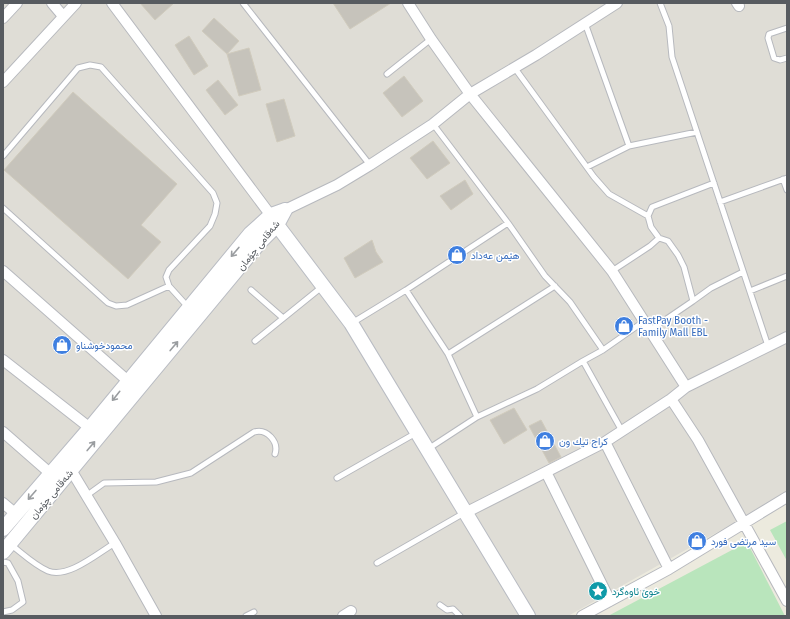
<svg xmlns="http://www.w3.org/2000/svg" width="790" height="619" viewBox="0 0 790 619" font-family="'Fira Sans',Vazirmatn,sans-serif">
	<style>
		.industrial { fill: #dfddd6 }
		.green { fill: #b9e5bc }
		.building { fill: #c6c3bb; stroke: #d0cbbd }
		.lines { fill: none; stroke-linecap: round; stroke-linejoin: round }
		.lane-casing { stroke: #b7b9be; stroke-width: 7 }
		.street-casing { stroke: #b7b9be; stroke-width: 12 }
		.secondary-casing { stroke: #b9bcc3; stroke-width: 16 }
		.lane { stroke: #fff; stroke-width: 5 }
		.street { stroke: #fff; stroke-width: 10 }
		.secondary { stroke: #fff; stroke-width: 14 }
		.oneway { stroke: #9a9da0 }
		.labels { text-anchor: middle; stroke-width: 3; stroke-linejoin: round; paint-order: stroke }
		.street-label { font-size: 10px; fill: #575b60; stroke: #fff }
		.shop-label { font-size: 10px; fill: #366cbe; stroke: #fff; text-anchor: start }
		.culture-label { font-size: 10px; fill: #0d838f; stroke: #fff; text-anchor: start }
	</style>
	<rect width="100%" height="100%" fill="#eceade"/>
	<path class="industrial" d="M 3,3 L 787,3 L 787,493 L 568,616 L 3,616 Z"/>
	<path class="green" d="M 787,521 L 787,561 L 770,530 Z
		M 747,542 L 785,616 L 608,616 Z"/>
	<path class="building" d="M 140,3 L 174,3 L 155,20 Z
		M 333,3 L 391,3 L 350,29 Z
		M 214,18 L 239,41 L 227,54 L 202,31 Z
		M 189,36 L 208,66 L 194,75 L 175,45 Z
		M 249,48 L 261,90 L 239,96 L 227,54 Z
		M 404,76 L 423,101 L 402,117 L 383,93 Z
		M 218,80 L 238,105 L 225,115 L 206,90 Z
		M 73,92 L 177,184 L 141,225 L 161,242 L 128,279 L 4,170 Z
		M 284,99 L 295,136 L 277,142 L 266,104 Z
		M 433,141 L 450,163 L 427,179 L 410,158 Z
		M 465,180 L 473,194 L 451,210 L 440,196 Z
		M 372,240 L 376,252 L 383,262 L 355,278 L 344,258 Z
		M 514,408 L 527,430 L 504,444 L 490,420 Z
		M 541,420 L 561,457 L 549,463 L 529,426 Z"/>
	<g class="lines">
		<g class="lane-casing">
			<path id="lane" d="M 243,3 L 370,165
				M 660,3 L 669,26 L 672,57 L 768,346
				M 585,23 L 629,146
				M 787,28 L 769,34 L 768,38 L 774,58 L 780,60 L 787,58
				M 514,67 L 594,177 L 609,194 L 648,216
				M 387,74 L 431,39
				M 433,124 L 508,223 L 545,276 L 570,302 L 603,350
				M 3,156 L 78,68 L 90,65 L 101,67 L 213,193 L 217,203 L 215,214 L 210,226 L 169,270 L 166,277 L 169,286 L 188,307
				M 587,167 L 629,146 L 697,132
				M 783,179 L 787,190
				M 714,183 L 652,207 L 648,216 L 651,227 L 659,238 L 668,241 L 678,255 L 684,267 L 693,301 L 711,288 L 743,272
				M 720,202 L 787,178
				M 3,208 L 108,303 L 116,306 L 127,305 L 169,286
				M 612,271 L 650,246 L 659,238
				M 251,290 L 283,318
				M 406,290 L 448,354 L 477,417
				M 750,291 L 787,276
				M 352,323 L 406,290 L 508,223
				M 649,331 L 693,301
				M 255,341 L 323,286
				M 448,354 L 555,286
				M 622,431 L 583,361 L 603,350 L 643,322
				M 428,449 L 477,417 L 537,389 L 583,361
				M 337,478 L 416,433
				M 86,496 L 104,483 L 156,482 L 191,473 L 254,432 C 267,428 279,442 275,454
				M 10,544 C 22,553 34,565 48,571 C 68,579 98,553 115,543
				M 3,562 L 8,563 L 18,581 L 23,602 L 12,610 L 3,612
				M 377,563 L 464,513
				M 440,605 L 447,610 L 453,609 L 460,616
				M 246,616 L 254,612"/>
		</g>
		<g class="street-casing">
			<path id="street" d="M 52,3 L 63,16
				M 112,3 L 275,221
				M 408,3 L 431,39 L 470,94 L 612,271 L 686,387
				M 737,3 L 739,6
				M 3,18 L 17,3
				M 3,82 L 76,3
				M 285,210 L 337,185 L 370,165 L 433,124 L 470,94 L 536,55 L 617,3
				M 3,271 L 128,381
				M 3,360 L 90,428
				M 671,399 L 698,440 L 787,601
				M 3,432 L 51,474
				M 605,442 L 669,569
				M 71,470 L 115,543 L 156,616
				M 546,472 L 610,601
				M 3,503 L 16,514
				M 465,513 L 605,442 L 671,399 L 686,387 L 787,337
				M 343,616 L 351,611
				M 582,616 L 669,569 L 787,497"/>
		</g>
		<g class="secondary-casing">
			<path id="secondary" d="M 277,225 L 351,323 L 528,616
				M 3,529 L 90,428 L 250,234 L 271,215 L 285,210
				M 3,552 L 260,242 L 277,225 L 285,210"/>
		</g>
		<use href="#lane" class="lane"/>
		<use href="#street" class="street"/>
		<use href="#secondary" class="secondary"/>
	</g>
	<defs><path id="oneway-shaft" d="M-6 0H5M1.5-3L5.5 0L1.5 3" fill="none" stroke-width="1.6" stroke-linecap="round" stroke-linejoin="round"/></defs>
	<g class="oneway">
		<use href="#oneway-shaft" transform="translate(235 252) rotate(130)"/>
		<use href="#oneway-shaft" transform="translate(174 346) rotate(-50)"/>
		<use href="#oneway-shaft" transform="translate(116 396) rotate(129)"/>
		<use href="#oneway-shaft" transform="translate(91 446) rotate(-50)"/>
		<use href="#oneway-shaft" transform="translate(32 495) rotate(131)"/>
	</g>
	<defs>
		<g id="shop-disc" transform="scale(1)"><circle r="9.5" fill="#3f7fe0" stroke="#fff"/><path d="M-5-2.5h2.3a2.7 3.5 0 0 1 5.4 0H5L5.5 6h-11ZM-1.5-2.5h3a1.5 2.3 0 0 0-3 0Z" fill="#fff"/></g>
		<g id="sight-disc" transform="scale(1)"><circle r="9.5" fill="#0f9aa8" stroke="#fff"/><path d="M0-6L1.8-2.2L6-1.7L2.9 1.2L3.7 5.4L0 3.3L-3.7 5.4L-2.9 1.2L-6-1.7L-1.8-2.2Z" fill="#fff"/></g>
	</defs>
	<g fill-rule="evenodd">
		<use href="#shop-disc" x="457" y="255"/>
		<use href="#shop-disc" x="624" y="326"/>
		<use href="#shop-disc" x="62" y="345"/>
		<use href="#shop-disc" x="545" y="441"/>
		<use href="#shop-disc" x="697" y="541"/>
		<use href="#sight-disc" x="598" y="591"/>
	</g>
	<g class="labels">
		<g class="street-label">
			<text transform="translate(258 245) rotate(-51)" y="4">شەقامی چۆمان</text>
			<text transform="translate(51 494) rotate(-50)" y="4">شەقامی چۆمان</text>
		</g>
		<g class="shop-label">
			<text x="471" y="259">هێمن عەداد</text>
			<text x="638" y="324">FastPay Booth -<tspan x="638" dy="12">Family Mall EBL</tspan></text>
			<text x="76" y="349">محمودخوشناو</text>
			<text x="559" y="445">كراج تيك ون</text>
			<text x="711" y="545">سيد مرتضى فورد</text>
		</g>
		<g class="culture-label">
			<text x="612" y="595">خوێ ئاوەگرد</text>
		</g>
	</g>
	<rect width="790" height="619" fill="none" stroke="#575b60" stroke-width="8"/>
</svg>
